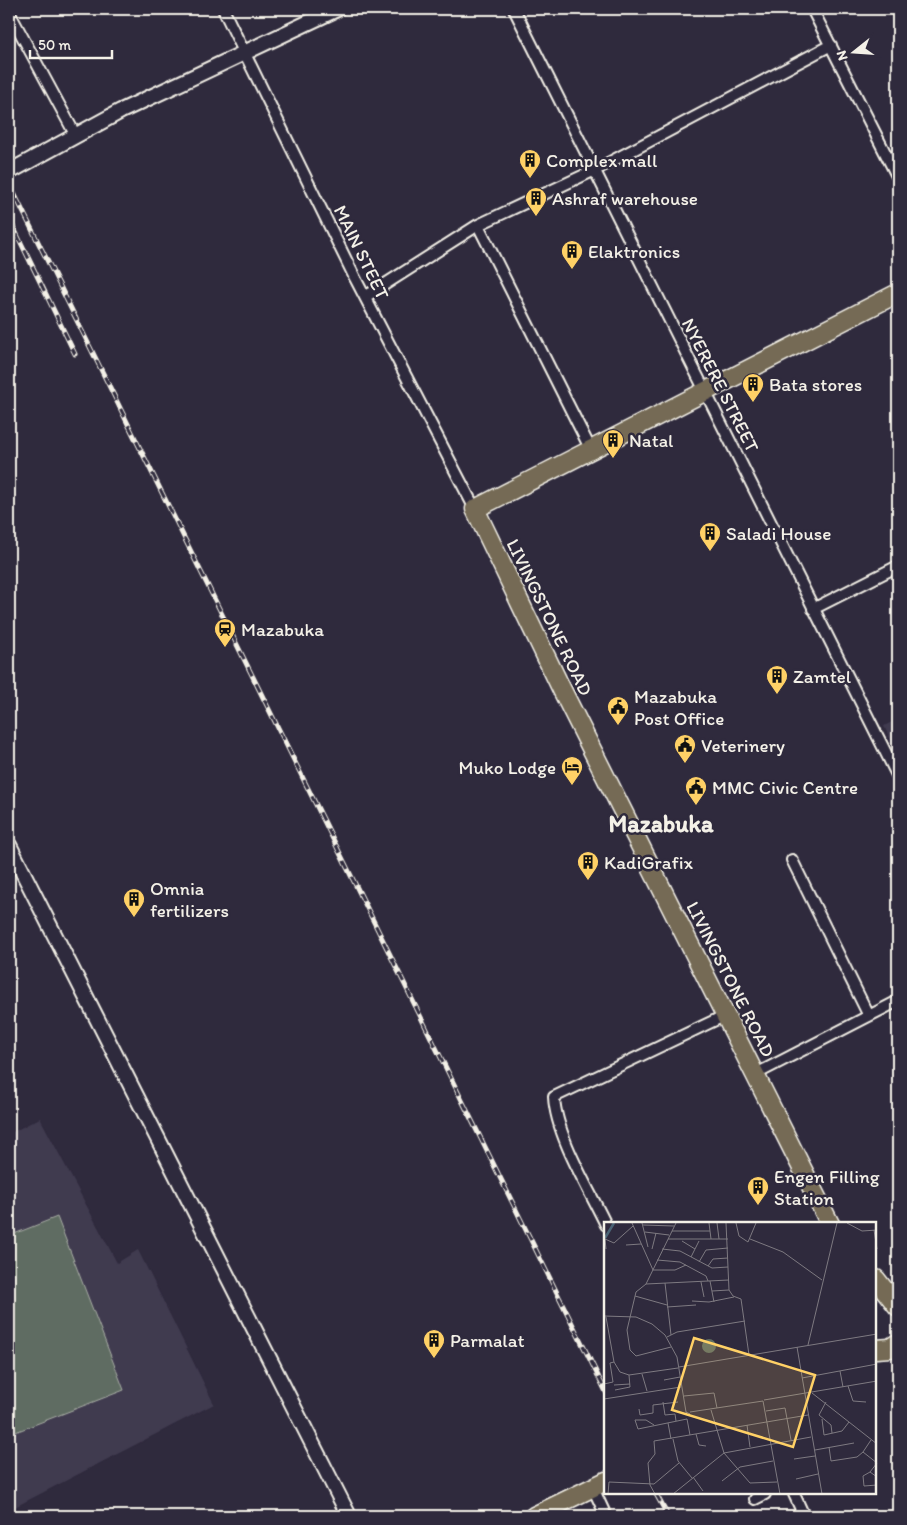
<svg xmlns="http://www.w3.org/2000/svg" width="907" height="1525" viewBox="0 0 907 1525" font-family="Itim,sans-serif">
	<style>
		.built { fill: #413b50 }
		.green { fill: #5e6c62; stroke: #a9aea5 }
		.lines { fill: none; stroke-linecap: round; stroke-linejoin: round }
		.street-casing { stroke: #f4f1e8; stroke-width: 14 }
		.secondary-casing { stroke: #f4f1e8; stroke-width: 18 }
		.highway-casing { stroke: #f4f1e8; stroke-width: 21 }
		.street { stroke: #2f2a3d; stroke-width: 10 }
		.secondary { stroke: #2f2a3d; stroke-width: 14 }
		.highway { stroke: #746b55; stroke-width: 18 }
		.rail-casing { stroke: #f4f1e8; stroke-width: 5 }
		.rail { stroke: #2f2a3d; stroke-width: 3; stroke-dasharray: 9; stroke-linecap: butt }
		.labels { text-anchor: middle; stroke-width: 5; stroke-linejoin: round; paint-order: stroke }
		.poi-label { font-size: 19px; fill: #f4f1e8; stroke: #2f2a3d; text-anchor: start }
		.street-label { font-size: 19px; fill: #f4f1e8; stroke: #2f2a3d }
		.district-label { font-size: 24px; font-weight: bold; fill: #f4f1e8; stroke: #2f2a3d }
		.inset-river { fill: none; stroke: #4a6374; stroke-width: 2.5 }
		.inset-road { fill: none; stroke: #7e7a81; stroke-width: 1 }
		.view { fill: #ffd166; fill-opacity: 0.15; stroke: #ffd166; stroke-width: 2.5 }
		.inset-edge { fill: none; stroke: #f4f1e8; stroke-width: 2.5 }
	</style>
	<rect width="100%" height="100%" fill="#2f2a3d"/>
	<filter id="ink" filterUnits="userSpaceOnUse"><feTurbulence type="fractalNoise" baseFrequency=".02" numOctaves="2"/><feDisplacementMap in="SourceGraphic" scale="10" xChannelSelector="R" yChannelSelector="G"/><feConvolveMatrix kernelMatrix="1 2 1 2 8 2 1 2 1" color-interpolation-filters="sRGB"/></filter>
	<g filter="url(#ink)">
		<path class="built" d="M 898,719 L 898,755 L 884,726 Z
			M 40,1118 L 117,1263 L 138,1250 L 214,1404 L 9,1510 L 9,1134 Z"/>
		<path class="green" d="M 57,1217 L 124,1390 L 13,1433 L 9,1421 L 9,1236 Z"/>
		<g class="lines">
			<g class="street-casing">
				<path id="street" d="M 223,9 L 355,278 L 475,509
					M 514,9 L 898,777
					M 812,9 L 898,178
					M 9,12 L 76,136
					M 365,297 L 478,225
					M 591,450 L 478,225 L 595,170 L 831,45
					M 813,609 L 898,566
					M 792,860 L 869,1016
					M 756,1074 L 898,1001
					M 606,1225 C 589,1189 556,1136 554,1097 L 726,1015
					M 593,1488 L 606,1516
					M 794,1494 L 804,1516
					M 755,1499 L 765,1494"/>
			</g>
			<g class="secondary-casing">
				<path id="secondary" d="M 9,172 L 121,111 L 337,9
					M 9,845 L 349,1516"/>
			</g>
			<g class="highway-casing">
				<path id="highway" d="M 830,1224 L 562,690 L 475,509 L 898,293
					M 876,1279 L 898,1307
					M 876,1349 L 890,1348 L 898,1343
					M 534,1516 L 606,1481"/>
			</g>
			<use href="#street" class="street"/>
			<use href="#secondary" class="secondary"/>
			<use href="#highway" class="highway"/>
			<g class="rail-casing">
				<path id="rail" d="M 9,183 L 606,1392
					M 9,218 L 75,354
					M 656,1494 L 668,1516"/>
			</g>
			<use href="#rail" class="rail"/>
		</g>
	</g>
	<defs>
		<g id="building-pin" transform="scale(1.125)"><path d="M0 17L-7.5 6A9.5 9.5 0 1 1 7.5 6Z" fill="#ffd166" stroke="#2f2a3d"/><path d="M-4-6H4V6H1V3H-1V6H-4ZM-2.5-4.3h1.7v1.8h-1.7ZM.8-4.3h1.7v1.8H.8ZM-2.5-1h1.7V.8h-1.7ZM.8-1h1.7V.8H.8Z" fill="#111"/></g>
		<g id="station-pin" transform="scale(1.125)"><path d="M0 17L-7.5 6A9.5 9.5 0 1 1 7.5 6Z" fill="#ffd166" stroke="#2f2a3d"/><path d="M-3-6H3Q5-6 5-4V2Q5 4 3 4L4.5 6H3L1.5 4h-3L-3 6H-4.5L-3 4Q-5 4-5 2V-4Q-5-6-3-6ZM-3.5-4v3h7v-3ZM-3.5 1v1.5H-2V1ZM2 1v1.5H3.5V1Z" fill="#111"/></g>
		<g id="civic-pin" transform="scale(1.125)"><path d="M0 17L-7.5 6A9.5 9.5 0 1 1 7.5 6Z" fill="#ffd166" stroke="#2f2a3d"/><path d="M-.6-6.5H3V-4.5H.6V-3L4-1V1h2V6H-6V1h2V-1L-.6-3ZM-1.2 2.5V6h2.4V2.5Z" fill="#111"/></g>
		<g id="hotel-pin" transform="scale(1.125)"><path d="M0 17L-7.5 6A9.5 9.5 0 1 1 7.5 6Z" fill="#ffd166" stroke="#2f2a3d"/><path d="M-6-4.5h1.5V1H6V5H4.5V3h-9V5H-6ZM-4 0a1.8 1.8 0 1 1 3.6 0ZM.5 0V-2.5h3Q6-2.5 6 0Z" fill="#111"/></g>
	</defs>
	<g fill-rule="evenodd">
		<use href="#building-pin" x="530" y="160"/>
		<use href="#building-pin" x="536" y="198"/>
		<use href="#building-pin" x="572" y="251"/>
		<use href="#building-pin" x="753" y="384"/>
		<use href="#building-pin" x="613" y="440"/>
		<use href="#building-pin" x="710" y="533"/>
		<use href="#station-pin" x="225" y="629"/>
		<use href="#building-pin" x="777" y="676"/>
		<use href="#civic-pin" x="618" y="707"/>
		<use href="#civic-pin" x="685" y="745"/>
		<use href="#hotel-pin" x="572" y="767"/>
		<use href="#civic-pin" x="696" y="787"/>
		<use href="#building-pin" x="588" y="862"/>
		<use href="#building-pin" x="134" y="899"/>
		<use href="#building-pin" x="758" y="1187"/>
		<use href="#building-pin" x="434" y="1340"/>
	</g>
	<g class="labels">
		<g class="poi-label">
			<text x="546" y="167">Complex mall</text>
			<text x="552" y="205">Ashraf warehouse</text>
			<text x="588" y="258">Elaktronics</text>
			<text x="769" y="391">Bata stores</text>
			<text x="629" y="447">Natal</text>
			<text x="726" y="540">Saladi House</text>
			<text x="241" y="636">Mazabuka</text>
			<text x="793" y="683">Zamtel</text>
			<text x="634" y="703">Mazabuka<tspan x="634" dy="22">Post Office</tspan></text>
			<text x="701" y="752">Veterinery</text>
			<text x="556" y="774" text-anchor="end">Muko Lodge</text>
			<text x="712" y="794">MMC Civic Centre</text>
			<text x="604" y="869">KadiGrafix</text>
			<text x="150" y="895">Omnia<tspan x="150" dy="22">fertilizers</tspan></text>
			<text x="774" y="1183">Engen Filling<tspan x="774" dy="22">Station</tspan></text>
			<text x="450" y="1347">Parmalat</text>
		</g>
		<g class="street-label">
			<text transform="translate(362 252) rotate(64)" y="7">MAIN STEET</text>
			<text transform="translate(721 385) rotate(63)" y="7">NYERERE STREET</text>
			<text transform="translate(550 617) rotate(64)" y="7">LIVINGSTONE ROAD</text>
			<text transform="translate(731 979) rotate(63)" y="7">LIVINGSTONE ROAD</text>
		</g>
		<g class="district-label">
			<text x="661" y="832">Mazabuka</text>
		</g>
	</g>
	<g transform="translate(604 1222)">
		<rect width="272" height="272" fill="#2f2a3d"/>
		<path d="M98 124a7 7 0 1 1 14 0a7 7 0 1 1-14 0Z" fill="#5e6c62"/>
		<path class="inset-river" d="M 1,16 L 10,1"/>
		<path class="inset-road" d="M 28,1 L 49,48 L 71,48 L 82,43M 38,1 L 44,25M 105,1 L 107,17M 113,1 L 115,17M 122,1 L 125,68 L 129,74 L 137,77 L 145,133M 132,1 L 135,14 L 144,20 L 152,1M 243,1 L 258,9 L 273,8M 39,3 L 70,4M 270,8 L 273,27M 68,9 L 106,9M 41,10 L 65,13M 64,17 L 124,17M 146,17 L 179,30 L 218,58M 78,19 L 91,27M 22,23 L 37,22M 2,27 L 1,17 L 10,21 L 29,4M 48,27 L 52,11M 58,27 L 76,29 L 108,46 L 124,45M 87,35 L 95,19M 53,38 L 76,40 L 102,54 L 104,59M 95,40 L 102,28 L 124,26M 104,44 L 109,37 L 124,36M 106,59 L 110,80M 97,60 L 100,75M 61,61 L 67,113M 42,62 L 125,58M 108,69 L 125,68M 31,74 L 63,83M 88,79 L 105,80 L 130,75M 63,85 L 92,83M 0,94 L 32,95 L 48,102 L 61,113 L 73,135 L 82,190 L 86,192 L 83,193 L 82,190M 2,95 L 10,140 L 16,150 L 25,153 L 74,146M 63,115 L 73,110 L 141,99M 204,123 L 233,1M 67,125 L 32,134 L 26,128 L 23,108 L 32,70 L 42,62 L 72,1M 193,125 L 218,272M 75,145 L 273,112M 236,149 L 239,165M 38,152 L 43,169M 198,156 L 273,142M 60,158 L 76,155M 0,162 L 9,160 L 6,141 L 10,140M 10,163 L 26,162M 244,164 L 249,179 L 262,180M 11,168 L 26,165 L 25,153M 208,171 L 273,222M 80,174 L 110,171 L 113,186M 0,177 L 77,165M 160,178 L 273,159M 59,180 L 61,193 L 71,192 L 72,199M 222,180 L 215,193 L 227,203 L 228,211M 35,187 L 36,193 L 49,191 L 49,183 L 74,180M 162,189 L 181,186 L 187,218M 86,190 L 159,179 L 176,272M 83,197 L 86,213M 218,197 L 220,213 L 238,209 L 245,200M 64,201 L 67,217M 50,203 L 42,198 L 31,198 L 34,207 L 83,197M 143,203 L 146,225M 92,212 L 95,223 L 102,224M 69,217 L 74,239 L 88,256M 267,218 L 259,230 L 273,241M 225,225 L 227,239 L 253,235 L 259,230M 211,228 L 250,221M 190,237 L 211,234M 273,241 L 266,250 L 273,255M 266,250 L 259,254 L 260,264 L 273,263M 89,255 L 99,269M 192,257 L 214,252M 118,259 L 136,245 L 169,239M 173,260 L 146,261 L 120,231 L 207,215M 50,262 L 75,241M 4,272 L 5,260 L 50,262M 51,272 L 46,263 L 44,241 L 51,232 L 50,219 L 204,193M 69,272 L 120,231 L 107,188"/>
		<path class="view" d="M 90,116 L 211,153 L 189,225 L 68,188 Z"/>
		<rect width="272" height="272" class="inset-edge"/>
	</g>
	<rect width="907" height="1525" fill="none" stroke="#2f2a3d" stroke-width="30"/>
	<rect x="15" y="15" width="877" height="1495" fill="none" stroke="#f4f1e8" stroke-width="2" filter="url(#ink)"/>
	<g transform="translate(854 52) rotate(253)" stroke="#2f2a3d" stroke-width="4" paint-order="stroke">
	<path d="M0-4L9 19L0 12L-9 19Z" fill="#f4f1e8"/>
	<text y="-8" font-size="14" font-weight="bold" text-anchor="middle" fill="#f4f1e8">N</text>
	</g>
	<path d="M30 50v8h82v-8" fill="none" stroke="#f4f1e8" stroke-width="2.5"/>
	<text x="38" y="50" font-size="15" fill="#f4f1e8" stroke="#2f2a3d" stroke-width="4" paint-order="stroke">50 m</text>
</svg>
